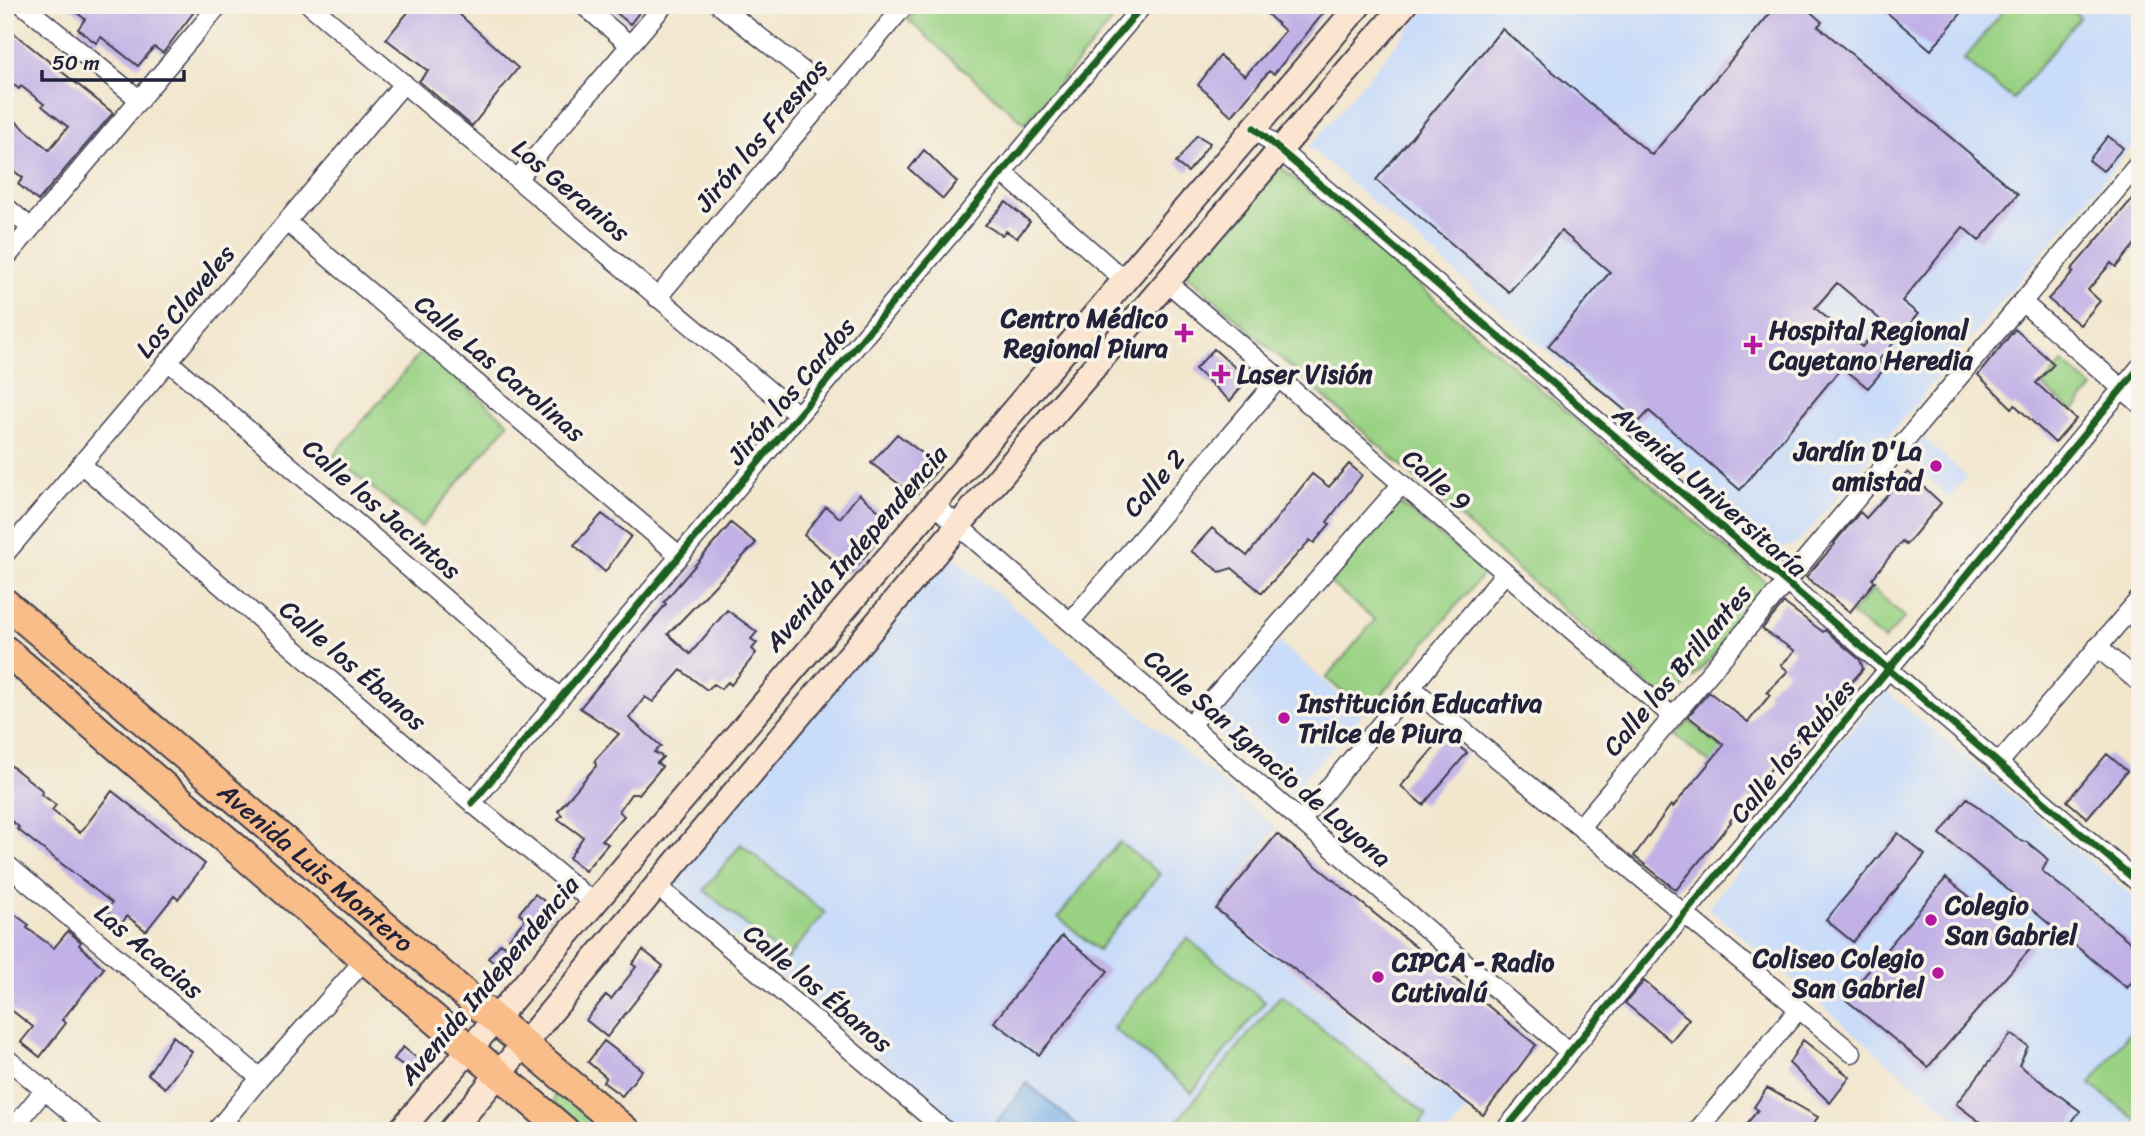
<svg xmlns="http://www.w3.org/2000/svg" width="2145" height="1136" viewBox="0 0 2145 1136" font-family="Sriracha,sans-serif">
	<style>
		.built { fill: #c9dcf9 }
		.green { fill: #9ad284; stroke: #5e7a60; stroke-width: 2 }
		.water { fill: #7cb3eb; stroke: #4f6a93; stroke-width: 2 }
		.building { fill: #c1b1e6; fill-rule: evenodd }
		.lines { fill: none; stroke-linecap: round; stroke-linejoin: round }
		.minor-casing { stroke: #413f51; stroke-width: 21 }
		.secondary-casing { stroke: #413f51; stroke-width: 28 }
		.primary-casing { stroke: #413f51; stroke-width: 32 }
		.minor { stroke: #fff; stroke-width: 18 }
		.secondary { stroke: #fce5d0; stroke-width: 24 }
		.primary { stroke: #f8bd89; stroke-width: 28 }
		.cycleway-casing { stroke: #f7f3e8; stroke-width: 11 }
		.cycleway { stroke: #1b5e20; stroke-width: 7 }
		.poi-dot { fill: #b5179e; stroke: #f7f3e8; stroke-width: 2.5 }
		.labels { text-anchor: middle; stroke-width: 7; stroke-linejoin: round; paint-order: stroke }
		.street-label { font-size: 26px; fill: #22223b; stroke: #f7f3e8 }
		.poi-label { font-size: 26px; font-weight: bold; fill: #22223b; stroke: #f7f3e8; text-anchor: start }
	</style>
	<rect width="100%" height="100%" fill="#f7f3e8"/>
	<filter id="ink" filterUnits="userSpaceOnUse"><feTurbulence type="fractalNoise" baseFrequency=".0143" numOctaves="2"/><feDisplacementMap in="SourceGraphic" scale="14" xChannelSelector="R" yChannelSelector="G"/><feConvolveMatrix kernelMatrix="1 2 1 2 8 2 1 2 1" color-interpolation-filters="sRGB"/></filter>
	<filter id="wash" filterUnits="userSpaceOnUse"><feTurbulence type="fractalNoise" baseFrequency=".00686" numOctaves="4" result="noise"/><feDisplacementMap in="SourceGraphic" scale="28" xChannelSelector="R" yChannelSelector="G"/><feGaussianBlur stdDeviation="1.57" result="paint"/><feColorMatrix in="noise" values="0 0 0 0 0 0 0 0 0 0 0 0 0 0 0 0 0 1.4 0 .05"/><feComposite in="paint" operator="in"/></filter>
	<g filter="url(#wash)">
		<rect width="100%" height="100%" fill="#f2e6cd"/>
		<path class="built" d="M 1429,5 L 2122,5 L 2140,17 L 2140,137 L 1798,544 L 1778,549 L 1309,147 Z
			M 1922,436 L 1967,477 L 1949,498 L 1905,456 Z
			M 944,549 L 1276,828 L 1216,909 L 1468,1109 L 1451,1131 L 967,1131 L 667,882 Z
			M 1279,642 L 1363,714 L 1291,793 L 1204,722 Z
			M 1886,691 L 2140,902 L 2140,1131 L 1973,1131 L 1914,1084 L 1708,908 L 1826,757 Z"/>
		<path class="green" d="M 921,5 L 1124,5 L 1125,6 L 1025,124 L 908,20 Z
			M 2008,5 L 2065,5 L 2080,17 L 2013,99 L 1964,60 Z
			M 1278,165 L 1774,589 L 1669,704 L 1184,272 Z
			M 423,350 L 509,423 L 421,527 L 333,456 Z
			M 2063,362 L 2093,388 L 2073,411 L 2042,386 Z
			M 1399,503 L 1485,572 L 1367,712 L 1326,678 L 1375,620 L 1330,583 Z
			M 1873,589 L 1905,617 L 1884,640 L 1851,614 Z
			M 1689,721 L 1768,784 L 1755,800 L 1676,736 Z
			M 1119,842 L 1160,874 L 1098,950 L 1058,917 Z
			M 741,844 L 825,913 L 787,959 L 704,890 Z
			M 1187,938 L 1265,1002 L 1192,1092 L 1113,1028 Z
			M 1281,995 L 1427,1115 L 1414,1131 L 1169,1131 Z
			M 2139,1020 L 2140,1021 L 2140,1123 L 2090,1084 Z
			M 554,1092 L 569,1094 L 613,1131 L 583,1131 L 554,1107 Z"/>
		<path class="water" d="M 1027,1083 L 1084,1131 L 997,1131 L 993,1127 Z"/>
		<g id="blocks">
			<path class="building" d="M 67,5 L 199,5 L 163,53 L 154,47 L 138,66 L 101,37 L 96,43 L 78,29 L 85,19 Z
				M 414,5 L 465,5 L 458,13 L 518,68 L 472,126 L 419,81 L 428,71 L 386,39 Z
				M 607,5 L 645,5 L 630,24 Z
				M 1258,5 L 1330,5 L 1274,74 L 1269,71 L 1232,116 L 1198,85 L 1220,56 L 1245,76 L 1285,31 Z
				M 1777,5 L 1803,5 L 1822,22 L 1818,26 L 2018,194 L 1979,241 L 1963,227 L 1902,301 L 1918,314 L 1878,361 L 1886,367 L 1868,388 L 1842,367 L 1740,490 L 1649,411 L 1639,422 L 1548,346 L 1610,272 L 1561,231 L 1509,292 L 1376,180 L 1502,29 L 1652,155 ZM 1837,283 L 1883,322 L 1862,347 L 1815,308 Z
				M 1878,5 L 1968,5 L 1931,50 Z
				M 5,26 L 113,113 L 38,201 L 18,184 L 23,178 L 5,164 L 5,112 L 49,150 L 68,127 L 42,106 L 44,104 L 21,86 L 19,89 L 5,78 Z
				M 1197,135 L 1210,143 L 1188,172 L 1176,163 Z
				M 2108,136 L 2123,148 L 2103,171 L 2089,160 Z
				M 924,150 L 957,182 L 943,199 L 909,169 Z
				M 2140,190 L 2140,238 L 2116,267 L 2111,263 L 2088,290 L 2100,301 L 2080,325 L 2048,299 L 2074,272 L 2071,270 Z
				M 1006,202 L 1030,222 L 1017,238 L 1006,231 L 1002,235 L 985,225 Z
				M 2015,329 L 2054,364 L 2036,383 L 2076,419 L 2055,443 L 2015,405 L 2012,408 L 1978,375 Z
				M 1214,349 L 1248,379 L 1230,401 L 1195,369 Z
				M 897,434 L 940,467 L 915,496 L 871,463 Z
				M 1349,464 L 1362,475 L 1327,522 L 1330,524 L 1314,543 L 1310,540 L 1262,593 L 1232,568 L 1220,572 L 1191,551 L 1212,528 L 1247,556 L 1312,474 L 1329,487 Z
				M 1908,472 L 1941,503 L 1906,545 L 1902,541 L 1872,579 L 1875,581 L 1850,612 L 1806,577 L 1835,544 L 1834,543 L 1860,512 L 1866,518 Z
				M 859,494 L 885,516 L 866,538 L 875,544 L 850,574 L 804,535 L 826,507 L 840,518 Z
				M 602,514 L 631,536 L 605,572 L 574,545 Z
				M 731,523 L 756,543 L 668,634 L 690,654 L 727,610 L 757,632 L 751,639 L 757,643 L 752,649 L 756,653 L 731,685 L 728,682 L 721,689 L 714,684 L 707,690 L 681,670 L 653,702 L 645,697 L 629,718 L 661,746 L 654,752 L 663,757 L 657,763 L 662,767 L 639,794 L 631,794 L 619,811 L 624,816 L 602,840 L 608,844 L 585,871 L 569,858 L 583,837 L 558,819 L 562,815 L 558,811 L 596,766 L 595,760 L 619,734 L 580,708 L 666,604 L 664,602 Z
				M 1784,603 L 1823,632 L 1825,630 L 1860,660 L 1863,669 L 1829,708 L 1827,706 L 1810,732 L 1807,730 L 1787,753 L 1785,751 L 1730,821 L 1731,822 L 1676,890 L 1634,856 L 1671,805 L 1673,807 L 1724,745 L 1688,716 L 1709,692 L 1748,722 L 1770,695 L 1767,692 L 1788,671 L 1781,665 L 1795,651 L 1762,629 Z
				M 1445,735 L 1467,753 L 1423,805 L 1401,786 Z
				M 2107,754 L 2127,771 L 2087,818 L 2067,801 Z
				M 5,761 L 43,791 L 41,794 L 56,805 L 52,810 L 80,833 L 112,791 L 205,864 L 178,899 L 174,896 L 146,931 L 127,916 L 122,923 L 106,911 L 112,903 L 17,829 L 19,827 L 5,816 Z
				M 1967,798 L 2021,841 L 2027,842 L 2043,855 L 2048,860 L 2042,871 L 2140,950 L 2140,972 L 2127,988 L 1940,834 Z
				M 1898,833 L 1925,855 L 1853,942 L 1826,920 Z
				M 1277,834 L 1536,1045 L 1483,1115 L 1216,909 Z
				M 1946,878 L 2032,947 L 1928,1067 L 1845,999 Z
				M 535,894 L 556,910 L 522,951 L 509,939 L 525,919 L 519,913 Z
				M 5,907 L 29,925 L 27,928 L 54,948 L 68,931 L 81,942 L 79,945 L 104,968 L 62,1020 L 66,1023 L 40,1057 L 21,1042 L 33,1027 L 10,1009 L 5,1009 Z
				M 1062,936 L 1108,971 L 1039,1055 L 994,1022 Z
				M 501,943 L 514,953 L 501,968 L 488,958 Z
				M 643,950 L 663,966 L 607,1037 L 586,1020 L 606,995 L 611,999 L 636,967 L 632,964 Z
				M 1644,981 L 1689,1019 L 1671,1041 L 1625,1003 Z
				M 2011,1034 L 2028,1046 L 2019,1065 L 2080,1111 L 2065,1131 L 1992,1131 L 1956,1104 Z
				M 173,1036 L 192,1052 L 165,1088 L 148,1074 Z
				M 1803,1040 L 1850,1077 L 1830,1103 L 1789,1063 Z
				M 604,1041 L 642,1070 L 622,1096 L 603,1082 L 606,1077 L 588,1062 Z
				M 403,1047 L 423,1063 L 414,1073 L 394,1059 Z
				M 1767,1088 L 1818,1117 L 1808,1131 L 1741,1131 L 1758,1110 L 1754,1107 Z"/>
		</g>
	</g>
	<g filter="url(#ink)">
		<use href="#blocks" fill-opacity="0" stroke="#413f51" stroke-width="2"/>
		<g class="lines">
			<g class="minor-casing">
				<path id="minor" d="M 23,5 L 140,100
					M 310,5 L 798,415
					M 583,5 L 630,45
					M 719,5 L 831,93
					M 1254,128 L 2140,884
					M 1002,172 L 1124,280
					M 517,179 L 664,5
					M 5,206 L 31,228
					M 287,222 L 680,556
					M 5,259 L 219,5
					M 1167,282 L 1673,717
					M 657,298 L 905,5
					M 2022,302 L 2140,404
					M 168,361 L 560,698
					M 81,464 L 472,803 L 593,902
					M 933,504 L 1569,1052
					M 5,554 L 404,83
					M 1070,622 L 1279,378
					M 2097,647 L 2140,683
					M 1411,687 L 1852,1053
					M 1190,725 L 1402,484
					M 1998,764 L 2140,598
					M 472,803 L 1143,5
					M 1301,821 L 1505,573
					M 1580,827 L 2140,162
					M 5,863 L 260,1078
					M 657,886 L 946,1131
					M 5,1057 L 93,1131
					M 11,1131 L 45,1089
					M 216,1131 L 260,1078 L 366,958
					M 1504,1131 L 2140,367
					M 1697,1131 L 1799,1009"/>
			</g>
			<g class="secondary-casing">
				<path id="secondary" d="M 400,1131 L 1359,5
					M 451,1131 L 958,526 L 1404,5"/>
			</g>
			<g class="primary-casing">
				<g id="primary">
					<path id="s1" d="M 5,603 L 626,1131"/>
					<path d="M 5,650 L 565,1131"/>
				</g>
			</g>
			<use href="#minor" class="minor"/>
			<use href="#secondary" class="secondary"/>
			<use href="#primary" class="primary"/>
			<g class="cycleway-casing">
				<path id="cycleway" d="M 1254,128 L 2140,884
					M 472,803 L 1143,5
					M 1504,1131 L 2140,367"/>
			</g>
			<use href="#cycleway" class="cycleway"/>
		</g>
	</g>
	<g class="poi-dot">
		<path d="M1180.5 322.5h7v7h7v7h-7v7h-7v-7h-7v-7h7z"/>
		<path d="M1749.5 334.5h7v7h7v7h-7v7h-7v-7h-7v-7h7z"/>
		<path d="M1217.5 363.5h7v7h7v7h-7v7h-7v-7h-7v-7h7z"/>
		<circle cx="1936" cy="466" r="7"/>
		<circle cx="1284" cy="718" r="7"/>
		<circle cx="1931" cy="920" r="7"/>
		<circle cx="1938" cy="973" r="7"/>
		<circle cx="1378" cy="977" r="7"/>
	</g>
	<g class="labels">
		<g class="street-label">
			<text transform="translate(761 135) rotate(-50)" y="9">Jirón los Fresnos</text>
			<text transform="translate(571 190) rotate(40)" y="9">Los Geranios</text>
			<text transform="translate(185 301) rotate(-50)" y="9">Los Claveles</text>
			<text transform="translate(500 368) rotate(40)" y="9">Calle Las Carolinas</text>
			<text transform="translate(791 391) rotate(-50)" y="9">Jirón los Cardos</text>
			<text transform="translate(1437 480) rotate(41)" y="9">Calle 9</text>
			<text transform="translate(1154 483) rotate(-49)" y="9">Calle 2</text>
			<text transform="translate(1710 491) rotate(41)" y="9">Avenida Universitaría</text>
			<text transform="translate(382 509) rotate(41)" y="9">Calle los Jacintos</text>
			<text transform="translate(856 548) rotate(-49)" y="9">Avenida Independencia</text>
			<text transform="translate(353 665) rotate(41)" y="9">Calle los Ébanos</text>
			<text transform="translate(1677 670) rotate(-50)" y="9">Calle los Brillantes</text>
			<text transform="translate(1792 751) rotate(-50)" y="9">Calle los Rubíes</text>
			<text transform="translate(1268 758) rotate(41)" y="9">Calle San Ignacio de Loyona</text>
			<text dy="9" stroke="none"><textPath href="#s1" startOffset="408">Avenida Luis Montero</textPath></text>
			<text transform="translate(149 951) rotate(40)" y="9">Las Acacias</text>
			<text transform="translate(489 980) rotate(-50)" y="9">Avenida Independencia</text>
			<text transform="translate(818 988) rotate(40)" y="9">Calle los Ébanos</text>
		</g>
		<g class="poi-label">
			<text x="1168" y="327" text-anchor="end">Centro Médico<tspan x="1168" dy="30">Regional Piura</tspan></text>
			<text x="1769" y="339">Hospital Regional<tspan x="1769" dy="30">Cayetano Heredia</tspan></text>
			<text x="1237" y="383">Laser Visión</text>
			<text x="1922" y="460" text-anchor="end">Jardín D'La<tspan x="1922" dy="30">amistad</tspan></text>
			<text x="1298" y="712">Institución Educativa<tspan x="1298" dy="30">Trilce de Piura</tspan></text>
			<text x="1945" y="914">Colegio<tspan x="1945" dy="30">San Gabriel</tspan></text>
			<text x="1924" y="967" text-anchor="end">Coliseo Colegio<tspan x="1924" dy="30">San Gabriel</tspan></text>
			<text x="1392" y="971">CIPCA - Radio<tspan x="1392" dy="30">Cutivalú</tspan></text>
		</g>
	</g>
	<rect width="2145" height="1136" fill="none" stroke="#f7f3e8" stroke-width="28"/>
	<path d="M42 70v10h142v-10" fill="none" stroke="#22223b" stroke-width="3.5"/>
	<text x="52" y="70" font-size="21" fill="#22223b" stroke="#f7f3e8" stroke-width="5" paint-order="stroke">50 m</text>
</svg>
